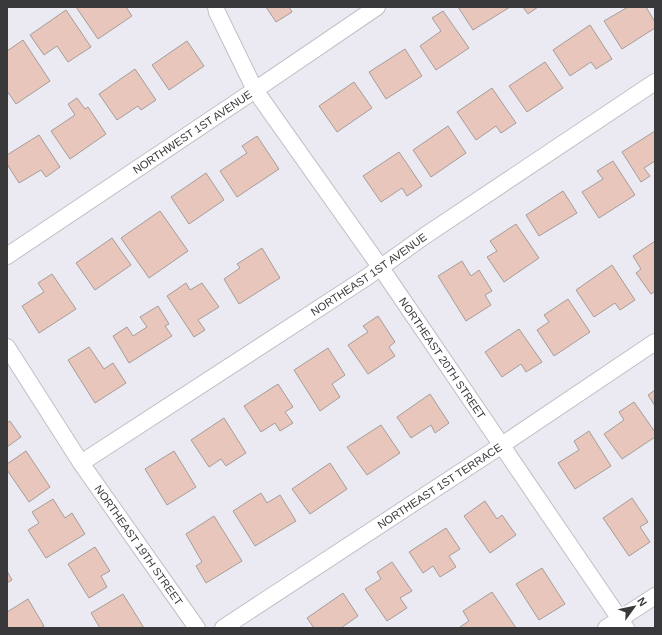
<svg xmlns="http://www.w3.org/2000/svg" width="662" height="635" viewBox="0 0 662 635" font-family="Arial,sans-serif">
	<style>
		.building { fill: #e8c6bb; stroke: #a59d9a }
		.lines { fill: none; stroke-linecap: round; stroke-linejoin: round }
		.minor-casing { stroke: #c1bfc7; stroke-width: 18 }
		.minor { stroke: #fff; stroke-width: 16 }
		.labels { text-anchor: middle; stroke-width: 3.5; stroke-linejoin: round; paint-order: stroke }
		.street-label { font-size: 11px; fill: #39383b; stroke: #fff }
	</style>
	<rect width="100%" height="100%" fill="#ebe9f1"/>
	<path class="building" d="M 76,7 L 126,7 L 132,16 L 98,39 Z
		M 266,7 L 289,7 L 292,12 L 276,22 Z
		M 458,7 L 510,7 L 473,30 Z
		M 523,7 L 538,7 L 528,14 Z
		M 628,7 L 646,7 L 655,22 L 655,28 L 622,49 L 604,21 Z
		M 66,10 L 91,47 L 68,62 L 57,46 L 44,55 L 30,35 Z
		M 443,11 L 469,48 L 436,70 L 420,46 L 441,31 L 432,18 Z
		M 590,25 L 612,59 L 596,69 L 591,62 L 570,76 L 553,50 Z
		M 23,40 L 50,81 L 16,104 L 7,91 L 7,51 Z
		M 187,41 L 204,66 L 169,90 L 152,65 Z
		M 405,49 L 422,76 L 386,99 L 369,72 Z
		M 545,62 L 563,88 L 527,112 L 509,86 Z
		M 135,69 L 156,100 L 141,110 L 138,106 L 117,120 L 99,94 Z
		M 354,82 L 372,108 L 337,132 L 319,106 Z
		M 492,88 L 516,123 L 501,133 L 496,126 L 476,140 L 457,112 Z
		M 77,98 L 85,109 L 88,107 L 106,134 L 70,159 L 51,131 L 75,115 L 68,104 Z
		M 448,126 L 466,153 L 431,177 L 413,150 Z
		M 655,131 L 655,161 L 644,168 L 650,176 L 641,182 L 622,152 Z
		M 39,135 L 60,167 L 46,177 L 41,170 L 19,183 L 7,164 L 7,155 Z
		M 257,136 L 279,169 L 237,197 L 220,171 L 247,153 L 242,146 Z
		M 399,152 L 422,186 L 407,196 L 402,188 L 381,202 L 363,176 Z
		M 613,161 L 635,195 L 599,218 L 582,192 L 603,179 L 597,171 Z
		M 206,173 L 224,200 L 189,224 L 171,197 Z
		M 563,191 L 577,213 L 539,236 L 526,215 Z
		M 160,211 L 188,251 L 149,278 L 121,238 Z
		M 516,224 L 539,258 L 504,282 L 487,257 L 497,251 L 490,241 Z
		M 112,238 L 131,265 L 95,290 L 76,263 Z
		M 655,241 L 655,291 L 651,294 L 636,273 L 641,269 L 633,256 Z
		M 262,248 L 280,278 L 239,304 L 224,279 L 240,268 L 237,264 Z
		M 462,261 L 471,276 L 479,270 L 492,291 L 485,295 L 491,305 L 466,321 L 438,276 Z
		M 612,265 L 635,300 L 620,310 L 615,303 L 594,317 L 576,290 Z
		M 52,274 L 76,309 L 39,333 L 22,306 L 44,292 L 38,283 Z
		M 186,283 L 190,290 L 202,283 L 219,307 L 198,320 L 205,330 L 194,337 L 167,296 Z
		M 568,299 L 590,332 L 554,356 L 537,330 L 549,322 L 544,315 Z
		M 158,306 L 169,324 L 165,326 L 172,336 L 129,363 L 113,336 L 127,327 L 133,336 L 147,327 L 140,317 Z
		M 378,316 L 395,342 L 389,347 L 395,356 L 368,374 L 348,345 L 368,332 L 363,326 Z
		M 519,329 L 542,362 L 526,372 L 521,364 L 502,377 L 485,352 Z
		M 89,347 L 104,369 L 113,363 L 126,383 L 95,403 L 68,360 Z
		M 328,348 L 345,375 L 332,384 L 340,397 L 320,411 L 294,370 Z
		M 278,384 L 293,407 L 285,412 L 293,423 L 280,431 L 275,423 L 261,432 L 244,406 Z
		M 655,390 L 655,406 L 648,395 Z
		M 430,394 L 449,423 L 435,433 L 431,425 L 411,438 L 397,417 Z
		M 634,402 L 655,432 L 655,437 L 622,459 L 604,434 L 624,420 L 619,412 Z
		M 224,418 L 246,453 L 226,466 L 221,459 L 209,467 L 191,440 Z
		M 10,421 L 21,437 L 7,447 L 7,423 Z
		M 381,425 L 400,453 L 367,475 L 347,447 Z
		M 589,431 L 611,466 L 575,489 L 558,463 L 579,450 L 574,441 Z
		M 26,451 L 50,487 L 29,502 L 7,470 L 7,464 Z
		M 174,451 L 196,487 L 167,505 L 145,469 Z
		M 330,463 L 347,489 L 310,514 L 292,489 Z
		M 261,493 L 267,503 L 280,495 L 296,521 L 255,546 L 233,511 Z
		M 632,498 L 648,522 L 640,527 L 650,542 L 629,556 L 603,518 Z
		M 53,499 L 65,518 L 72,513 L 85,534 L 46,558 L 28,530 L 39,523 L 32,512 Z
		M 485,501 L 497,519 L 502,515 L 516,535 L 490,553 L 464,516 Z
		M 214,516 L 242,561 L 206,583 L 196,566 L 202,562 L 186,534 Z
		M 446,528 L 460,549 L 449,556 L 456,567 L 440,577 L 433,566 L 423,573 L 409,552 Z
		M 95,547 L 110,571 L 101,576 L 107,587 L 89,598 L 68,564 Z
		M 392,562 L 412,591 L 400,598 L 407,608 L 387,621 L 365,589 L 381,579 L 377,572 Z
		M 542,568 L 565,604 L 539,620 L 516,584 Z
		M 7,571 L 12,580 L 7,583 Z
		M 492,592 L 516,628 L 461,628 L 460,627 L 469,621 L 463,611 Z
		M 343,593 L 358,616 L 341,628 L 314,628 L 307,618 Z
		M 123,594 L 144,628 L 100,628 L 91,613 Z
		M 28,599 L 44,626 L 40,628 L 7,628 L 7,612 Z"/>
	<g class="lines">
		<g class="minor-casing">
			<g id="minor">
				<path id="s1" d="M 216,7 L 217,12 L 255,90 L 381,268 L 626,628"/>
				<path id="s2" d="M 7,256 L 255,90 L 377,7"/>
				<path id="s3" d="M 7,347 L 81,463 L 197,628"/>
				<path id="s4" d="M 81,463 L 367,277 L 426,235 L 655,82"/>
				<path id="s5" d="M 223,628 L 502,445 L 655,342"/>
				<path d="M 606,628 L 655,596"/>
			</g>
		</g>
		<use href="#minor" class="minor"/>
	</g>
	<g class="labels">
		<g class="street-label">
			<text dy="4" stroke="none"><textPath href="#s2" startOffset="223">NORTHWEST 1ST AVENUE</textPath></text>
			<text dy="4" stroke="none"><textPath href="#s4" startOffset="344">NORTHEAST 1ST AVENUE</textPath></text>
			<text dy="4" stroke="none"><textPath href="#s1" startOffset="419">NORTHEAST 20TH STREET</textPath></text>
			<text dy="4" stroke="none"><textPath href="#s5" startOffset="259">NORTHEAST 1ST TERRACE</textPath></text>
			<text dy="4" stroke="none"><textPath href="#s3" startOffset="238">NORTHEAST 19TH STREET</textPath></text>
		</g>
	</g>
	<rect width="662" height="635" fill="none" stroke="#39383b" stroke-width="16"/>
	<g transform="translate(634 607) rotate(57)" stroke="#ffffff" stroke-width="3" paint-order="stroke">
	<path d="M0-3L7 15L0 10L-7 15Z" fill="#39383b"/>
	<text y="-6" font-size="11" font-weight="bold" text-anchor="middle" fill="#39383b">N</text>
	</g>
</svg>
